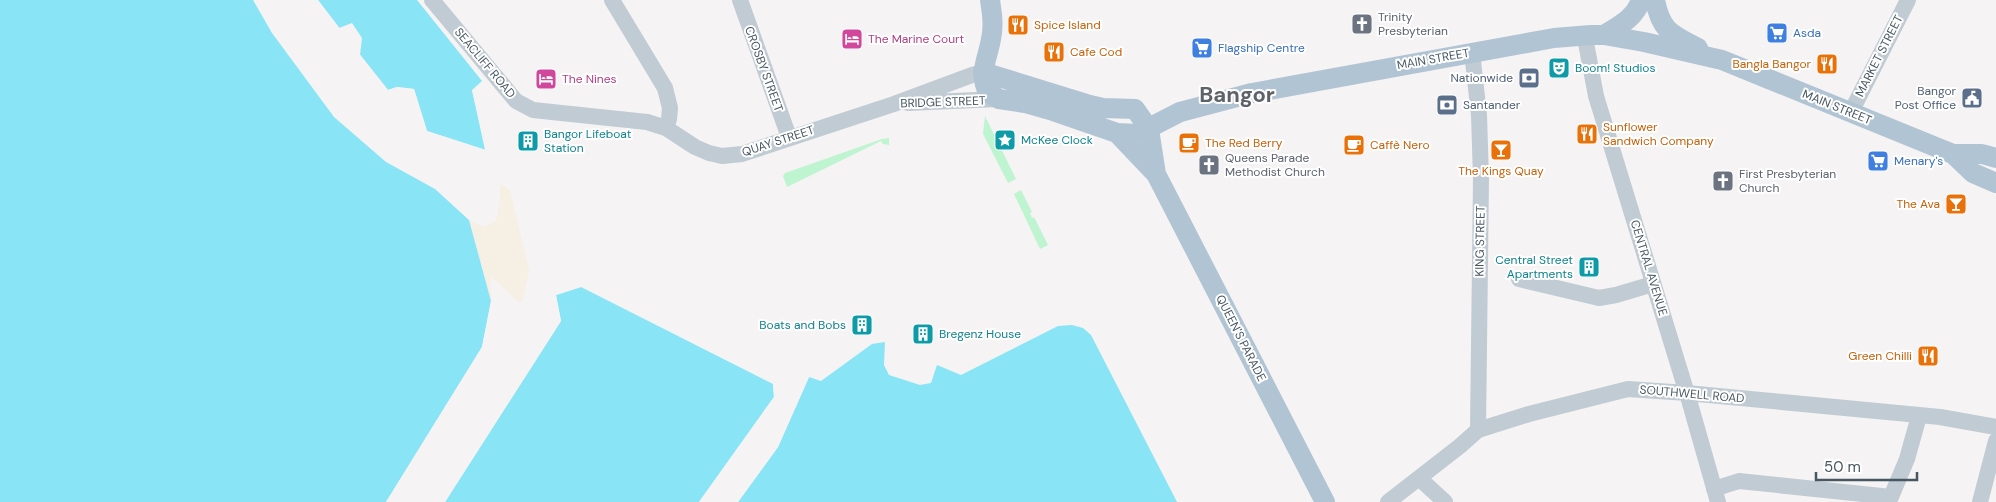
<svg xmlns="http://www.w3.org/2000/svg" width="1996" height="502" viewBox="0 0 1996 502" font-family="'DM Sans',sans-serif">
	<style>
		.green { fill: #bff4d1 }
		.sand { fill: #f6efe4 }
		.water { fill: #89e5f5 }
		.pier { fill: #f5f3f3 }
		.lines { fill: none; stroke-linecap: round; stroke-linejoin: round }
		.minor { stroke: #c0cbd3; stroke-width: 16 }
		.major { stroke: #b1c4d3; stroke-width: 20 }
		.labels { text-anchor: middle; stroke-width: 4; stroke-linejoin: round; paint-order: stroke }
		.worship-label { font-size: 12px; fill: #5b616d; stroke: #fff; text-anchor: start }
		.food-label { font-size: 12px; fill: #c56008; stroke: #fff; text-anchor: start }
		.shop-label { font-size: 12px; fill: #366cbe; stroke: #fff; text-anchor: start }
		.hotel-label { font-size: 12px; fill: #b23c85; stroke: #fff; text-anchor: start }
		.street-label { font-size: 12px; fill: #485863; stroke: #fff }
		.culture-label { font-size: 12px; fill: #0d838f; stroke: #fff; text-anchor: start }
		.service-label { font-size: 12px; fill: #4e5e75; stroke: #fff; text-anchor: end }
		.town-label { font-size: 22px; font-weight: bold; fill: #5e6369; stroke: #fff }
	</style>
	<rect width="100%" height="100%" fill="#f5f3f3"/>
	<path class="green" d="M 985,116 L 1016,179 L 1008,183 L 983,134 Z
		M 889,138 L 889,145 L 883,144 L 881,141 L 787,187 L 783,176 L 785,173 L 882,139 Z
		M 1021,190 L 1032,212 L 1030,213 L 1032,218 L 1034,217 L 1048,245 L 1040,249 L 1014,194 Z"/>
	<path class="sand" d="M 500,184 L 510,190 L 529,270 L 523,301 L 518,302 L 491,276 L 491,301 L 469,220 L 484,227 L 496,221 L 500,201 Z"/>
	<path class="water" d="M 0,0 L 253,0 L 272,33 L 334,117 L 386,162 L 435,189 L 469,220 L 491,301 L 482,347 L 386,502 L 0,502 Z
		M 318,0 L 417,0 L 482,81 L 472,90 L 486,150 L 427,131 L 414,89 L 397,87 L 388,90 L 360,55 L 362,38 L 352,23 L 339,28 Z
		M 581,287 L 773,384 L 774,397 L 699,502 L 445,502 L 561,321 L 556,295 Z
		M 1072,325 L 1083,328 L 1091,335 L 1177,502 L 738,502 L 778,447 L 809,377 L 821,381 L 872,344 L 885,342 L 884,365 L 889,375 L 920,385 L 931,383 L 937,365 L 961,375 L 1058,326 Z"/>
	<path class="pier" d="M 315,0 L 318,0 L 341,30 L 337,30 Z
		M 358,52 L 388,90 L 397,87 L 414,89 L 427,131 L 485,150 L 472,90 L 475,91 L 488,152 L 485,153 L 426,133 L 412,91 L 397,89 L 386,92 L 358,57 Z
		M 580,285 L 581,287 L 556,295 L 561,321 L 445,502 L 442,502 L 558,321 L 553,294 Z
		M 491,291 L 493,301 L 484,348 L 389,502 L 386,502 L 482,347 L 491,301 Z
		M 809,377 L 778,447 L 738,502 L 735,502 L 776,446 L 806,378 Z
		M 773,384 L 775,384 L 776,398 L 702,502 L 699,502 L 774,397 Z"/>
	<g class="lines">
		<path class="minor" d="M 432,0 L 516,101 L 533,110 L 647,122 L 666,128 L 695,147 L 709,153 L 722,156 L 742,154 L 894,104 L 972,75 L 983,72
			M 612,0 L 665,88 L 670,108 L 669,119 L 666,128
			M 740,0 L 789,137
			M 1591,35 L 1586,43 L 1596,96 L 1689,400 L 1718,502
			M 1472,52 L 1479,115 L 1481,178 L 1478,430
			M 908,103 L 999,99
			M 1851,112 L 1908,0
			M 1519,279 L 1599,298 L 1616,295 L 1653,284
			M 1419,478 L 1445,502
			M 1714,489 L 1739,481 L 1891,497 L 1907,459 L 1919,416
			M 1388,502 L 1460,446 L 1478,430 L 1529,414 L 1628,389 L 1687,393 L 1940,417 L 1996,427
			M 1980,502 L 1996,441"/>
		<path class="major" d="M 990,0 C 992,13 994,26 991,39 C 988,58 978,73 988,92 L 999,99 L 1025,103 L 1053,111 L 1117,133 L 1156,174 L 1325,502
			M 1655,0 C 1661,31 1671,34 1698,48
			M 1604,35 C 1620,25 1635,18 1641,0
			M 983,72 L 1090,105 L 1103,108 L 1135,109 L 1149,129 L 1156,174
			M 1117,133 L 1137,134 L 1180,112 L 1252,93 L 1554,38 L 1591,35 L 1604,35 L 1644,42 L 1722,60 L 1953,154 L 1973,173 L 1996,183
			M 1953,154 L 1982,154 L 1996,158"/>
	</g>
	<defs>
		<g id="church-square" transform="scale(1.125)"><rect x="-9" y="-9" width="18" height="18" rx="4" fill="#6b7280" stroke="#fff"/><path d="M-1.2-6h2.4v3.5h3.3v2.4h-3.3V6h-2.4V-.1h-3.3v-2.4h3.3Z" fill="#fff"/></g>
		<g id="restaurant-square" transform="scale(1.125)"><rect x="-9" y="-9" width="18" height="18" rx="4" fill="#e8710a" stroke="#fff"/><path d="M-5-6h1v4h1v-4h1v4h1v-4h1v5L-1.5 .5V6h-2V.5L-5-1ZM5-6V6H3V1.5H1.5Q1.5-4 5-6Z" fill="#fff"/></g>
		<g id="supermarket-square" transform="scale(1.125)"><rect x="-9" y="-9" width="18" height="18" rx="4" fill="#3f7fe0" stroke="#fff"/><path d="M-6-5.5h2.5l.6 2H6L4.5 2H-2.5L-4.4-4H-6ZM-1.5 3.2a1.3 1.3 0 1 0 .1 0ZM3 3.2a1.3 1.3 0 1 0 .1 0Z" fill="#fff"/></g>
		<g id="hotel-square" transform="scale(1.125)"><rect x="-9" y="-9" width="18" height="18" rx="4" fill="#d1479c" stroke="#fff"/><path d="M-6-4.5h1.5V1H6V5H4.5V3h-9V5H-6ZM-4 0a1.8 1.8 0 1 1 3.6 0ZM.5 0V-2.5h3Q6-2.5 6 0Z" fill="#fff"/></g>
		<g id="theatre-square" transform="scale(1.125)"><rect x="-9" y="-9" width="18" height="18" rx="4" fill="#0f9aa8" stroke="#fff"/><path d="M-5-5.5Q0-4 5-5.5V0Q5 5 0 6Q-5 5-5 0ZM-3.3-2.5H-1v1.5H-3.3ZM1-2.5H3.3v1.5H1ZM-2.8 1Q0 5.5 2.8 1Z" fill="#fff"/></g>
		<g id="bank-square" transform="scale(1.125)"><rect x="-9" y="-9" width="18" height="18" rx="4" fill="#5c6f8a" stroke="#fff"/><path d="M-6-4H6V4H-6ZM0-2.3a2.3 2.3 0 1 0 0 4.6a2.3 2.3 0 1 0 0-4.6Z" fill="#fff"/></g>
		<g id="civic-square" transform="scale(1.125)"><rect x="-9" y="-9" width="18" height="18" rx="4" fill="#5c6f8a" stroke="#fff"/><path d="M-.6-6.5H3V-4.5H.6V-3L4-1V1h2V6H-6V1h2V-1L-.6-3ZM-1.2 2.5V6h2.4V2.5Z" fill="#fff"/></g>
		<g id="sight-square" transform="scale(1.125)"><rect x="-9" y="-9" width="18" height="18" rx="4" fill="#0f9aa8" stroke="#fff"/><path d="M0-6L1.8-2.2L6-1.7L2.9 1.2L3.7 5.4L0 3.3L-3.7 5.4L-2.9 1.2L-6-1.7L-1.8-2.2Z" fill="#fff"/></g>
		<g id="building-square" transform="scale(1.125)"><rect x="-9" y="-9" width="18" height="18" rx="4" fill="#0f9aa8" stroke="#fff"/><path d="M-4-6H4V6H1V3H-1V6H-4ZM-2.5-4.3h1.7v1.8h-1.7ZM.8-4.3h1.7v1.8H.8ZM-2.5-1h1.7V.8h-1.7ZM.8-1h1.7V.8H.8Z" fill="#fff"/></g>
		<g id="cafe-square" transform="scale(1.125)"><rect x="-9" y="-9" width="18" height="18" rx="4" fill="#e8710a" stroke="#fff"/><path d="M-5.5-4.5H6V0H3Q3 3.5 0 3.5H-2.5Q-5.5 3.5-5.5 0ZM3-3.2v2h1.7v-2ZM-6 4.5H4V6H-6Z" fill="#fff"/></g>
		<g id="bar-square" transform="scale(1.125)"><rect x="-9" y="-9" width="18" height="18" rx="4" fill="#e8710a" stroke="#fff"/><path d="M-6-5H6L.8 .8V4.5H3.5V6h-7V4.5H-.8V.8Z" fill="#fff"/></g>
	</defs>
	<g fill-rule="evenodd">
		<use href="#church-square" x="1362" y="24"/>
		<use href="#restaurant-square" x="1018" y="25"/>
		<use href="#supermarket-square" x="1777" y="33"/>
		<use href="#hotel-square" x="852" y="39"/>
		<use href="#supermarket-square" x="1202" y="48"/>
		<use href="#restaurant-square" x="1054" y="52"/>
		<use href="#restaurant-square" x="1827" y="64"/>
		<use href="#theatre-square" x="1559" y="68"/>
		<use href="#bank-square" x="1529" y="78"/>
		<use href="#hotel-square" x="546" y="79"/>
		<use href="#civic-square" x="1972" y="98"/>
		<use href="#bank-square" x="1447" y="105"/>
		<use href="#restaurant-square" x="1587" y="134"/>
		<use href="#sight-square" x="1005" y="140"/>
		<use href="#building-square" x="528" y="141"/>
		<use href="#cafe-square" x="1189" y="143"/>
		<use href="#cafe-square" x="1354" y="145"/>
		<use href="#bar-square" x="1501" y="150"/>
		<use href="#supermarket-square" x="1878" y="161"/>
		<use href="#church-square" x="1209" y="165"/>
		<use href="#church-square" x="1723" y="181"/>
		<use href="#bar-square" x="1956" y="204"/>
		<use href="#building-square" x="1589" y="267"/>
		<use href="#building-square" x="862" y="325"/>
		<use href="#building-square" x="923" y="334"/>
		<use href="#restaurant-square" x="1928" y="356"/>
	</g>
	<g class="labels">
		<g class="worship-label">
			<text x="1378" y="21">Trinity<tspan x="1378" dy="14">Presbyterian</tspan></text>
			<text x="1225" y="162">Queens Parade<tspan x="1225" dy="14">Methodist Church</tspan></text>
			<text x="1739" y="178">First Presbyterian<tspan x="1739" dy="14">Church</tspan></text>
		</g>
		<g class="food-label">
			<text x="1034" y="29">Spice Island</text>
			<text x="1070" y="56">Cafe Cod</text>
			<text x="1811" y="68" text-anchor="end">Bangla Bangor</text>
			<text x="1603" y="131">Sunflower<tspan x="1603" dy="14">Sandwich Company</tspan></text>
			<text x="1205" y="147">The Red Berry</text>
			<text x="1370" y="149">Caffè Nero</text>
			<text x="1501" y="175" text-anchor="middle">The Kings Quay</text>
			<text x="1940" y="208" text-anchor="end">The Ava</text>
			<text x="1912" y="360" text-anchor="end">Green Chilli</text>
		</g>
		<g class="shop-label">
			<text x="1793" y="37">Asda</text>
			<text x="1218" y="52">Flagship Centre</text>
			<text x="1894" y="165">Menary's</text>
		</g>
		<g class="hotel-label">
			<text x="868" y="43">The Marine Court</text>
			<text x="562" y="83">The Nines</text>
		</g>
		<g class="street-label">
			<text transform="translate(1879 56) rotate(-63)" y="4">MARKET STREET</text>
			<text transform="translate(1433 59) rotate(-10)" y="4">MAIN STREET</text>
			<text transform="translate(485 63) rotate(50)" y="4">SEACLIFF ROAD</text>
			<text transform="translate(764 69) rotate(70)" y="4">CROSBY STREET</text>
			<text transform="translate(943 102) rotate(-2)" y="4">BRIDGE STREET</text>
			<text transform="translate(1837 107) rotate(22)" y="4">MAIN STREET</text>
			<text transform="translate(778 141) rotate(-18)" y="4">QUAY STREET</text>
			<text transform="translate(1480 241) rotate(-89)" y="4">KING STREET</text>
			<text transform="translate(1649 268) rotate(73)" y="4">CENTRAL AVENUE</text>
			<text transform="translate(1241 338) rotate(63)" y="4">QUEEN'S PARADE</text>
			<text transform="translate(1692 394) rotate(5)" y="4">SOUTHWELL ROAD</text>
		</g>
		<g class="culture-label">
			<text x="1575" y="72">Boom! Studios</text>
			<text x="544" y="138">Bangor Lifeboat<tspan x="544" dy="14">Station</tspan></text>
			<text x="1021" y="144">McKee Clock</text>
			<text x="1573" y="264" text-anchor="end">Central Street<tspan x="1573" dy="14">Apartments</tspan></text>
			<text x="846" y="329" text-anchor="end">Boats and Bobs</text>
			<text x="939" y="338">Bregenz House</text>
		</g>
		<g class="service-label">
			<text x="1513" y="82">Nationwide</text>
			<text x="1956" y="95">Bangor<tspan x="1956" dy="14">Post Office</tspan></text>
			<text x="1463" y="109" text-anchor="start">Santander</text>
		</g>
		<g class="town-label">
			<text x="1237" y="102">Bangor</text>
		</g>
	</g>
	<path d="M1816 472v8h101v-8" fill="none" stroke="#485863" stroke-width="2.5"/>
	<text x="1824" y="472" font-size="15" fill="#485863" stroke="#ffffff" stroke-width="4" paint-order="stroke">50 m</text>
</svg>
